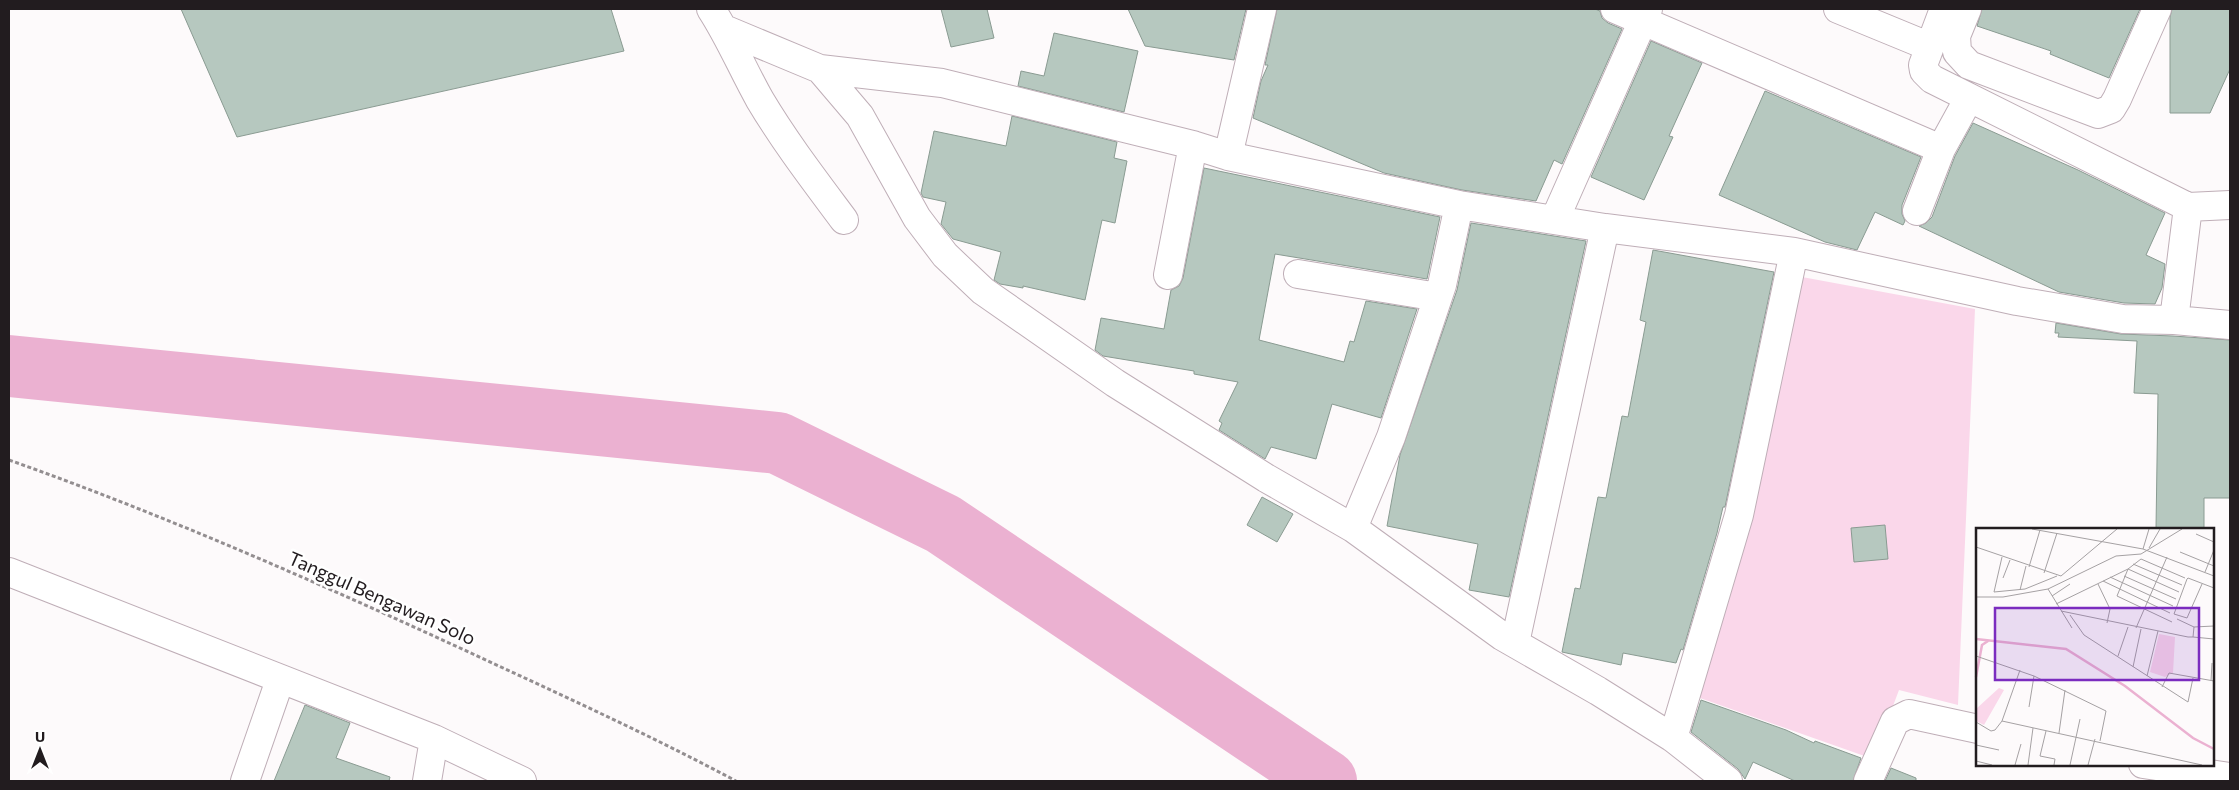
<svg xmlns="http://www.w3.org/2000/svg" width="2239" height="790" viewBox="0 0 2239 790" font-family="Commissioner,sans-serif">
	<style>
		.green { fill: #fad7ea }
		.lines { fill: none; stroke-linecap: round; stroke-linejoin: round }
		.river { stroke: #ebb1d1; stroke-width: 62 }
		.building { fill: #b6c8bf; stroke: #8a9b92 }
		.minor-casing { stroke: #bfaeb7; stroke-width: 30 }
		.path { stroke: #938e90; stroke-width: 3; stroke-dasharray: 4 2.5; stroke-linecap: butt }
		.minor { stroke: #fff; stroke-width: 28 }
		.labels { text-anchor: middle; stroke-width: 5; stroke-linejoin: round; paint-order: stroke }
		.street-label { font-size: 19px; fill: #221c1f; stroke: #fff }
		.inset-river { fill: none; stroke: #ebb1d1; stroke-width: 2.5 }
		.inset-road { fill: none; stroke: #a5a1a3; stroke-width: 1 }
		.view { fill: #7b2cbf; fill-opacity: 0.15; stroke: #7b2cbf; stroke-width: 2.5 }
		.inset-edge { fill: none; stroke: #221c1f; stroke-width: 2.5 }
	</style>
	<rect width="100%" height="100%" fill="#fdfafb"/>
	<path class="green" d="M 1802,277 L 1975,309 L 1958,705 L 1899,690 L 1873,759 L 1700,698 L 1765,454 Z"/>
	<g class="lines">
		<path class="river" d="M 9,366 L 778,443 L 943,524 L 1326,781"/>
	</g>
	<path class="building" d="M 181,9 L 611,9 L 624,51 L 237,137 Z
		M 941,9 L 987,9 L 994,38 L 951,47 Z
		M 1128,9 L 1246,9 L 1234,60 L 1145,46 Z
		M 1277,9 L 1595,9 L 1600,11 L 1602,18 L 1608,23 L 1622,29 L 1562,164 L 1554,160 L 1536,201 L 1462,190 L 1384,173 L 1253,118 L 1261,81 L 1268,65 L 1265,65 Z
		M 1982,9 L 2140,9 L 2109,78 L 2050,54 L 2051,51 L 1977,26 Z
		M 2172,9 L 2230,9 L 2230,69 L 2210,113 L 2170,113 L 2170,17 Z
		M 1054,33 L 1138,51 L 1124,112 L 1018,86 L 1021,71 L 1044,76 Z
		M 1651,41 L 1702,63 L 1669,136 L 1673,137 L 1644,200 L 1591,177 Z
		M 1765,91 L 1921,157 L 1902,205 L 1902,214 L 1905,221 L 1903,225 L 1875,212 L 1857,250 L 1825,242 L 1719,195 Z
		M 1012,116 L 1117,142 L 1114,158 L 1127,161 L 1115,223 L 1102,220 L 1085,300 L 1023,286 L 1023,288 L 1000,284 L 994,280 L 1001,252 L 953,239 L 941,224 L 946,202 L 923,197 L 921,193 L 934,131 L 1006,146 Z
		M 1973,123 L 2078,170 L 2165,213 L 2146,255 L 2165,264 L 2162,288 L 2155,304 L 2124,303 L 2059,292 L 1919,226 L 1926,223 L 1932,217 L 1955,156 Z
		M 1204,168 L 1440,217 L 1427,279 L 1275,254 L 1259,340 L 1344,362 L 1350,341 L 1354,342 L 1366,301 L 1417,309 L 1381,418 L 1332,404 L 1316,459 L 1271,447 L 1265,459 L 1219,430 L 1222,423 L 1219,421 L 1238,382 L 1194,374 L 1194,371 L 1103,356 L 1095,350 L 1101,318 L 1164,329 L 1171,290 L 1179,286 L 1183,278 Z
		M 1471,223 L 1586,241 L 1509,597 L 1469,590 L 1478,544 L 1387,526 L 1400,455 L 1457,290 Z
		M 1653,250 L 1774,272 L 1725,507 L 1723,507 L 1717,533 L 1683,650 L 1681,649 L 1676,663 L 1623,653 L 1621,665 L 1562,652 L 1575,588 L 1580,589 L 1598,497 L 1606,498 L 1622,416 L 1628,417 L 1646,322 L 1640,320 Z
		M 2056,323 L 2121,334 L 2173,336 L 2230,340 L 2230,498 L 2204,498 L 2204,529 L 2156,529 L 2158,394 L 2134,393 L 2137,341 L 2058,337 L 2059,333 L 2055,333 Z
		M 1262,497 L 1293,514 L 1277,542 L 1247,525 Z
		M 1885,525 L 1888,559 L 1854,562 L 1851,528 Z
		M 1701,700 L 1786,730 L 1814,743 L 1815,741 L 1861,758 L 1853,781 L 1795,781 L 1753,762 L 1745,779 L 1738,769 L 1691,732 Z
		M 305,705 L 350,723 L 336,758 L 390,777 L 389,781 L 274,781 Z
		M 1891,768 L 1916,778 L 1916,781 L 1885,781 Z"/>
	<g class="lines">
		<g class="minor-casing">
			<path id="minor" d="M 711,9 C 730,38 743,70 760,100 C 785,142 815,181 844,220
				M 1615,9 L 1941,149
				M 1838,9 L 1928,46
				M 1944,9 L 1923,65 L 1924,71 L 1932,79 L 2188,207
				M 1967,9 L 1956,36 L 1957,52 L 1969,65 L 2098,114 L 2111,109 L 2117,99 L 2157,9
				M 724,29 L 820,69 L 942,83 L 1193,145 L 1228,156 L 1459,205 L 1605,228 L 1794,252 L 2017,301 L 2123,319 L 2174,320 L 2188,207 L 2230,205
				M 820,69 L 860,116 L 917,218 L 945,255 L 983,291 L 1115,383 L 1266,478 L 1353,528 L 1502,636 L 1598,691 L 1673,738 L 1728,781
				M 1228,156 L 1262,9
				M 1917,211 L 1941,149 L 1969,98
				M 1555,219 L 1648,9
				M 1298,274 L 1438,297
				M 1168,275 L 1193,145
				M 2174,320 L 2230,325
				M 1353,528 L 1391,437 L 1442,285 L 1459,205
				M 9,572 L 434,739 L 522,781
				M 1515,643 L 1605,228
				M 1673,738 L 1739,515 L 1794,252
				M 2143,764 L 2230,777
				M 245,781 L 280,680
				M 427,781 L 434,739
				M 1868,781 L 1895,721 L 1909,714 L 1978,729"/>
		</g>
		<path class="path" d="M 9,460 C 167,516 321,584 473,654 C 561,695 650,735 736,781"/>
		<use href="#minor" class="minor"/>
	</g>
	<g class="labels">
		<g class="street-label">
			<text transform="translate(382 598) rotate(24)" y="7">Tanggul Bengawan Solo</text>
		</g>
	</g>
	<g transform="translate(1976 528)">
		<rect width="238" height="238" fill="#fdfafb"/>
		<path d="M 183,106 L 199,109 L 197,145 L 189,149 L 174,144 ZM 23,160 L 28,162 L 8,197 L 0,193 L 0,181 Z" fill="#fad7ea"/>
		<path class="inset-river" d="M 0,111 L 90,121 L 149,158 L 217,210 L 238,221M 0,149 L 6,117 L 12,113"/>
		<path class="inset-road" d="M 56,1 L 167,21 L 238,48M 220,6 L 238,14M 0,19 L 85,48 L 141,1M 173,20 L 184,1M 167,21 L 173,1M 204,24 L 238,38M 26,29 L 18,64 L 49,61 L 81,48M 157,36 L 206,57M 53,39 L 64,2M 229,44 L 238,22M 68,45 L 81,5M 148,48 L 200,71M 134,49 L 197,78M 27,50 L 34,32M 127,53 L 194,85M 122,56 L 134,81 L 131,95M 226,56 L 211,90 L 198,86 L 211,51 L 212,50 L 238,60M 72,61 L 96,100M 44,62 L 50,38M 76,68 L 94,56M 0,69 L 27,69 L 72,61 L 140,28 L 165,26 L 206,1M 80,76 L 152,41 L 165,31 L 209,50M 85,83 L 212,109 L 217,109 L 218,99 L 238,98M 94,87 L 108,107 L 212,174 L 217,150M 201,91 L 218,99M 196,94 L 141,68 L 152,41 L 203,64M 160,100 L 191,29M 217,109 L 238,111M 0,128 L 58,148 L 130,183 L 124,213M 142,128 L 152,99M 157,139 L 165,101M 171,148 L 182,103M 235,153 L 236,135M 186,159 L 193,145 L 238,153M 53,179 L 58,148M 26,193 L 226,237M 0,194 L 15,203 L 19,202 L 26,193 L 44,142M 70,203 L 64,228 L 79,231 L 78,237M 83,205 L 89,162M 0,217 L 23,222M 0,233 L 16,237M 39,237 L 45,216M 52,237 L 57,200M 94,237 L 104,191M 112,237 L 119,211"/>
		<path class="view" d="M 19,80 L 223,80 L 223,152 L 19,152 Z"/>
		<rect width="238" height="238" class="inset-edge"/>
	</g>
	<rect width="2239" height="790" fill="none" stroke="#221c1f" stroke-width="20"/>
	<g transform="translate(40 750)" stroke="#ffffff" stroke-width="4" paint-order="stroke">
	<path d="M0-4L9 19L0 12L-9 19Z" fill="#221c1f"/>
	<text y="-8" font-size="14" font-weight="bold" text-anchor="middle" fill="#221c1f">U</text>
	</g>
</svg>
